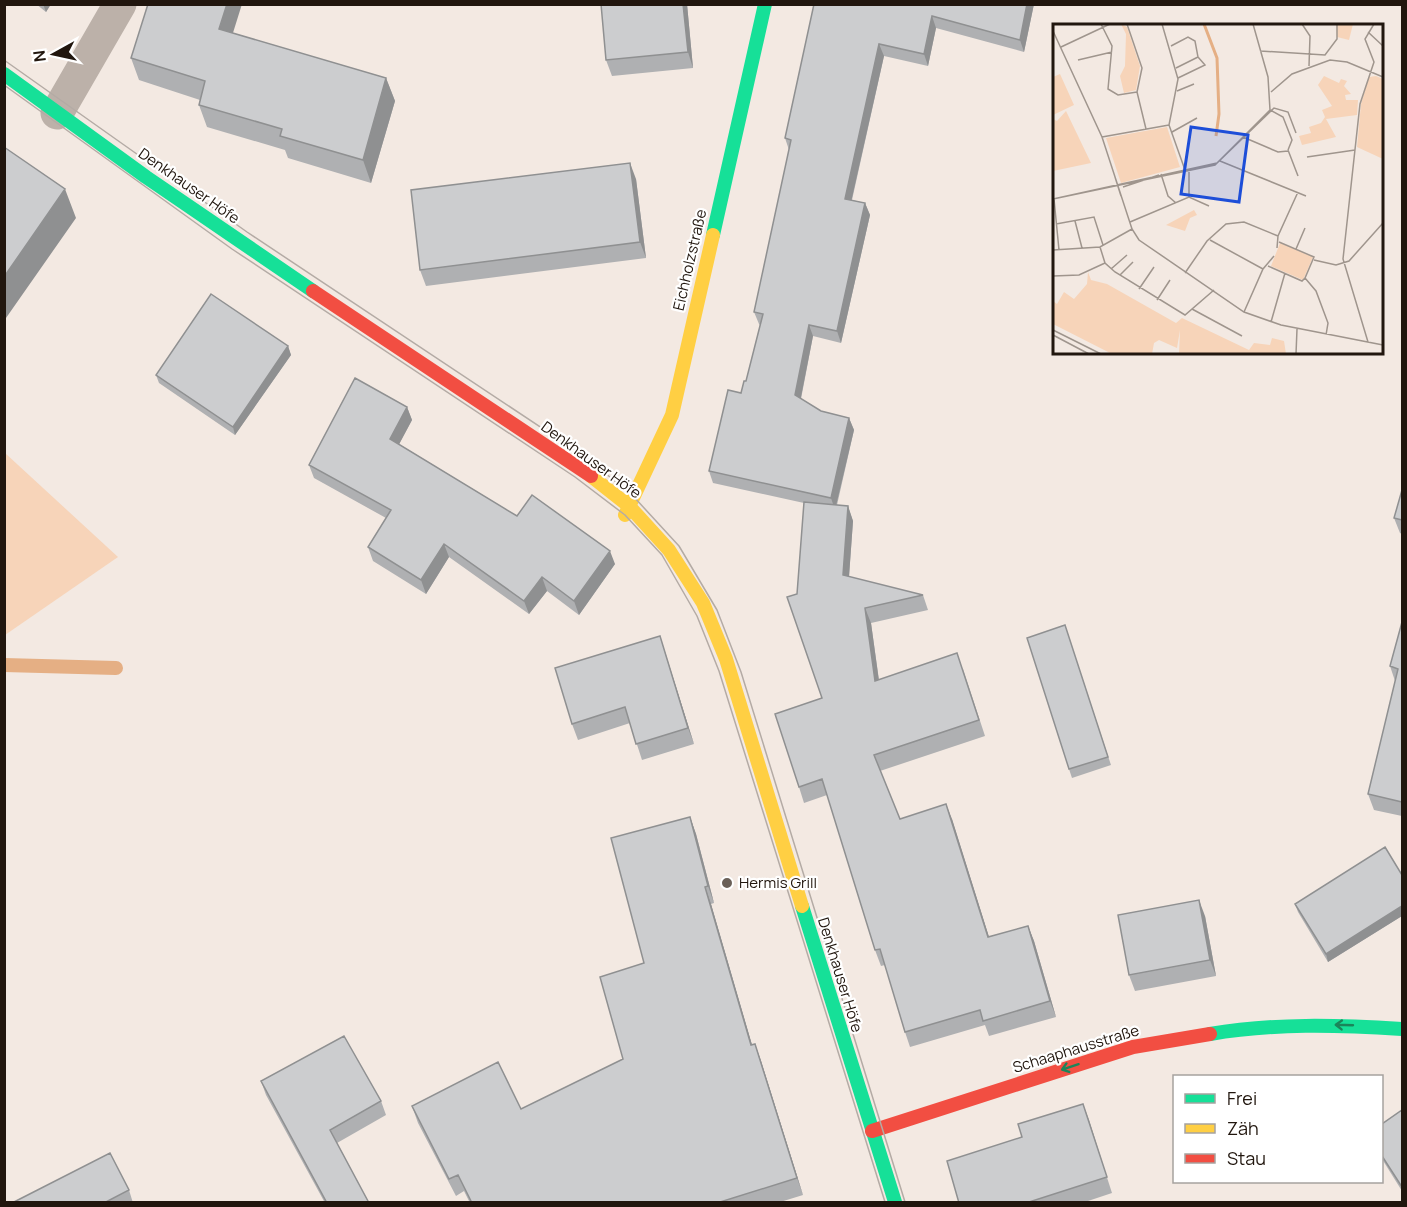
<svg xmlns="http://www.w3.org/2000/svg" width="1407" height="1207" viewBox="0 0 1407 1207" font-family="Manrope,sans-serif">
	<style>
		.green { fill: #f7d4b9 }
		.lines { fill: none; stroke-linecap: round; stroke-linejoin: round }
		.stream { stroke: #e5af84; stroke-width: 14 }
		.street { stroke: #bcb1a9; stroke-width: 33 }
		.fast { stroke: #16e098; stroke-width: 14 }
		.slow { stroke: #ffcf43; stroke-width: 14 }
		.jam { stroke: #f24e42; stroke-width: 14 }
		.tram { stroke: #b4aba5; stroke-width: 1.5 }
		.wall { fill: #afb0b2 }
		.shaded-wall { fill: #8f9091 }
		.building { fill: #cccdcf; stroke: #8f9091; stroke-width: 1.5 }
		.oneway { stroke: #1b855a }
		.poi-dot { fill: #6a6058; stroke: #fff; stroke-width: 2 }
		.labels { text-anchor: middle; stroke-width: 4.5; stroke-linejoin: round; paint-order: stroke }
		.street-label { font-size: 15px; fill: #21160e; stroke: #fff }
		.poi-label { font-size: 15px; fill: #21160e; stroke: #fff; text-anchor: start }
		.inset-river { fill: none; stroke: #e5af84; stroke-width: 3 }
		.inset-road { fill: none; stroke: #9f958d; stroke-width: 1.5 }
		.view { fill: #1d4ed8; fill-opacity: 0.15; stroke: #1d4ed8; stroke-width: 3 }
		.inset-edge { fill: none; stroke: #21160e; stroke-width: 3 }
	</style>
	<rect width="100%" height="100%" fill="#f3e9e2"/>
	<path class="green" d="M 5,453 L 118,557 L 5,635 L 4,635 Z"/>
	<g class="lines">
		<path class="stream" d="M 4,665 L 116,668"/>
		<path class="street" d="M 57,113 L 120,4"/>
		<path class="fast" d="M 4,74 L 146,177 L 313,291
			M 713,235 L 765,4
			M 802,906 L 895,1202
			M 1210,1034 C 1273,1023 1338,1025 1402,1029"/>
		<path class="slow" d="M 591,476 L 629,506 L 669,550 L 703,603 L 726,659 L 802,906
			M 625,515 L 672,415 L 713,235"/>
		<path class="jam" d="M 313,291 L 591,476
			M 872,1131 L 1133,1047 L 1210,1034"/>
		<path class="tram" d="M 4,60 L 247,232 L 587,458 L 634,497 L 679,546 L 717,610 L 741,672 L 905,1202
			M 4,85 L 232,249 L 575,477 L 625,515 L 662,555 L 697,616 L 719,671 L 885,1202"/>
	</g>
	<path class="wall" d="M 36,4 L 51,4 L 46,12 Z
		M 687,4 L 693,68 L 612,76 L 606,60 Z
		M 814,4 L 1034,4 L 1024,52 L 936,28 L 928,66 L 884,56 L 852,200 L 865,203 L 870,215 L 841,343 L 813,336 L 801,399 L 821,411 L 849,418 L 854,430 L 837,505 L 848,506 L 853,521 L 849,577 L 923,595 L 928,610 L 871,623 L 879,680 L 963,669 L 985,736 L 880,771 L 900,819 L 952,819 L 989,937 L 1028,926 L 1034,941 L 1056,1017 L 989,1036 L 985,1025 L 910,1047 L 905,1032 L 885,965 L 881,966 L 875,950 L 827,795 L 804,803 L 799,787 L 822,698 L 797,594 L 804,503 L 713,483 L 709,471 L 746,381 L 760,325 L 759,324 L 754,312 L 789,150 L 785,138 Z
		M 233,33 L 386,78 L 395,101 L 371,183 L 288,158 L 285,150 L 207,127 L 199,105 L 200,100 L 139,80 L 131,58 Z
		M 636,179 L 646,258 L 426,286 L 420,270 Z
		M 288,346 L 291,355 L 235,435 L 159,383 L 156,375 Z
		M 407,407 L 412,420 L 399,444 L 517,516 L 615,564 L 579,615 L 547,591 L 529,614 L 449,557 L 426,594 L 373,561 L 368,547 L 386,518 L 314,478 L 309,465 Z
		M 1402,490 L 1402,534 L 1400,533 L 1394,518 Z
		M 1402,622 L 1402,816 L 1374,810 L 1368,794 L 1395,681 L 1390,666 Z
		M 1065,625 L 1111,765 L 1072,778 L 1069,769 Z
		M 660,636 L 694,744 L 642,760 L 630,723 L 578,740 L 572,724 Z
		M 690,817 L 696,834 L 714,903 L 711,904 L 752,1045 L 755,1044 L 761,1061 L 803,1195 L 777,1203 L 470,1203 L 464,1191 L 456,1196 L 418,1123 L 412,1106 L 521,1109 L 623,1059 L 644,963 Z
		M 1402,875 L 1402,916 L 1328,962 L 1298,912 L 1295,904 Z
		M 1205,916 L 1216,976 L 1135,991 L 1129,975 Z
		M 261,1081 L 381,1101 L 386,1115 L 337,1143 L 369,1203 L 325,1203 L 266,1095 Z
		M 1083,1104 L 1112,1193 L 1082,1203 L 959,1203 Z
		M 1402,1110 L 1402,1191 L 1382,1159 L 1382,1124 Z
		M 129,1190 L 133,1203 L 12,1203 Z"/>
	<path class="shaded-wall" d="M 43,4 L 51,4 L 46,12 Z
		M 227,4 L 242,4 L 227,52 L 219,29 Z
		M 683,4 L 687,4 L 693,68 L 688,52 Z
		M 1027,4 L 1034,4 L 1024,52 L 1020,40 Z
		M 932,16 L 936,28 L 928,66 L 924,54 Z
		M 879,44 L 884,56 L 849,211 L 845,199 Z
		M 386,78 L 395,101 L 371,183 L 363,160 Z
		M 630,163 L 636,179 L 646,258 L 640,242 Z
		M 65,189 L 76,218 L 6,318 L 4,315 L 4,277 Z
		M 865,203 L 870,215 L 841,343 L 837,331 Z
		M 809,325 L 813,336 L 799,407 L 795,395 Z
		M 288,346 L 291,355 L 235,435 L 233,427 Z
		M 407,407 L 412,420 L 395,452 L 390,439 Z
		M 849,418 L 854,430 L 835,510 L 831,498 Z
		M 848,506 L 853,521 L 848,590 L 843,575 Z
		M 444,544 L 449,557 L 426,594 L 421,580 Z
		M 610,551 L 615,564 L 579,615 L 574,601 Z
		M 542,577 L 547,591 L 529,614 L 524,601 Z
		M 865,608 L 871,623 L 881,696 L 875,681 Z
		M 660,636 L 665,652 L 694,744 L 688,728 Z
		M 946,804 L 952,819 L 994,953 L 988,937 Z
		M 690,817 L 696,834 L 714,903 L 708,886 Z
		M 705,887 L 711,904 L 757,1062 L 751,1045 Z
		M 1199,900 L 1205,916 L 1216,976 L 1210,960 Z
		M 1402,906 L 1402,916 L 1328,962 L 1326,954 Z
		M 1028,926 L 1034,941 L 1056,1017 L 1050,1001 Z
		M 755,1044 L 761,1061 L 803,1195 L 797,1178 Z
		M 1083,1104 L 1089,1120 L 1112,1193 L 1107,1177 Z"/>
	<path class="building" d="M 148,4 L 227,4 L 219,29 L 386,78 L 363,160 L 280,136 L 282,129 L 199,105 L 205,81 L 131,58 Z
		M 601,4 L 683,4 L 688,52 L 606,60 Z
		M 814,4 L 1027,4 L 1020,40 L 932,16 L 924,54 L 879,44 L 845,199 L 865,203 L 837,331 L 809,325 L 795,395 L 821,411 L 849,418 L 831,498 L 709,471 L 728,390 L 741,393 L 744,381 L 746,381 L 763,314 L 754,312 L 791,140 L 785,138 Z
		M 4,147 L 65,189 L 4,277 Z
		M 630,163 L 640,242 L 420,270 L 411,190 Z
		M 211,294 L 288,346 L 233,427 L 156,375 Z
		M 355,378 L 407,407 L 390,439 L 517,516 L 532,495 L 610,551 L 574,601 L 542,577 L 524,601 L 444,544 L 421,580 L 368,547 L 391,510 L 309,465 Z
		M 1402,490 L 1402,520 L 1394,518 Z
		M 804,502 L 848,506 L 843,575 L 923,595 L 865,608 L 875,681 L 957,653 L 979,720 L 874,755 L 900,819 L 946,804 L 988,937 L 1028,926 L 1050,1001 L 983,1021 L 980,1010 L 905,1032 L 880,949 L 875,950 L 822,779 L 799,787 L 775,714 L 822,698 L 787,597 L 797,594 Z
		M 1402,622 L 1402,802 L 1368,794 L 1398,669 L 1390,666 Z
		M 1065,625 L 1108,757 L 1069,769 L 1027,638 Z
		M 660,636 L 688,728 L 636,744 L 625,707 L 572,724 L 555,668 Z
		M 690,817 L 708,886 L 705,887 L 751,1045 L 755,1044 L 797,1178 L 717,1203 L 472,1203 L 458,1175 L 449,1179 L 412,1106 L 498,1062 L 521,1109 L 623,1059 L 600,977 L 644,963 L 611,838 Z
		M 1385,847 L 1402,875 L 1402,906 L 1326,954 L 1295,904 Z
		M 1199,900 L 1210,960 L 1129,975 L 1118,915 Z
		M 344,1036 L 381,1101 L 330,1130 L 369,1203 L 327,1203 L 261,1081 Z
		M 1083,1104 L 1107,1177 L 1026,1203 L 959,1203 L 947,1161 L 1022,1137 L 1018,1124 Z
		M 1402,1110 L 1402,1187 L 1382,1156 L 1382,1124 Z
		M 110,1153 L 129,1190 L 104,1203 L 12,1203 Z"/>
	<defs><path id="oneway-shaft" d="M-6 0H5M1.5-3L5.5 0L1.5 3" fill="none" stroke-width="1.6" stroke-linecap="round" stroke-linejoin="round" transform="scale(1.5)"/></defs>
	<g class="oneway">
		<use href="#oneway-shaft" transform="translate(1344 1025) rotate(-178)"/>
		<use href="#oneway-shaft" transform="translate(1070 1067) rotate(162)"/>
	</g>
	<circle class="poi-dot" cx="727" cy="883" r="6"/>
	<g class="labels">
		<g class="street-label">
			<text transform="translate(189 186) rotate(35)" y="5">Denkhauser Höfe</text>
			<text transform="translate(690 260) rotate(-77)" y="5">Eichholzstraße</text>
			<text transform="translate(591 460) rotate(36)" y="5">Denkhauser Höfe</text>
			<text transform="translate(840 975) rotate(73)" y="5">Denkhauser Höfe</text>
			<text transform="translate(1076 1049) rotate(-17)" y="5">Schaaphausstraße</text>
		</g>
		<g class="poi-label">
			<text x="739" y="888">Hermis Grill</text>
		</g>
	</g>
	<g transform="translate(1053 24)">
		<rect width="330" height="330" fill="#f3e9e2"/>
		<path d="M 68,0 L 74,3 L 87,42 L 83,66 L 71,69 L 67,52 L 72,42 L 73,10 ZM 283,0 L 300,0 L 296,16 L 284,13 ZM 7,50 L 21,81 L 0,91 L 0,53 ZM 271,52 L 286,59 L 288,55 L 294,57 L 291,62 L 298,70 L 292,71 L 293,76 L 305,76 L 304,91 L 273,95 L 283,113 L 249,121 L 246,112 L 258,109 L 256,103 L 268,99 L 272,93 L 269,86 L 279,82 L 265,61 ZM 323,52 L 330,55 L 330,135 L 304,123 L 308,80 L 316,53 ZM 13,87 L 38,139 L 0,147 L 0,95 L 4,97 ZM 114,103 L 127,143 L 68,159 L 53,114 ZM 141,186 L 144,191 L 137,194 L 132,207 L 113,201 ZM 227,219 L 260,233 L 250,256 L 218,242 ZM 35,248 L 38,256 L 54,260 L 123,299 L 129,294 L 196,326 L 201,319 L 217,321 L 219,314 L 231,317 L 233,330 L 126,330 L 127,306 L 124,324 L 106,316 L 101,319 L 99,330 L 59,330 L 0,300 L 0,277 L 4,280 L 11,268 L 21,275 L 34,260 Z" fill="#f7d4b9"/>
		<path class="inset-river" d="M 151,0 L 164,34 L 166,90 L 163,112"/>
		<path class="inset-road" d="M 48,0 L 59,22 L 55,65 L 65,71 L 84,68M 74,0 L 89,44 L 84,68 L 93,105M 109,0 L 125,55 L 116,101 L 132,146M 200,0 L 215,53 L 217,86M 249,0 L 257,12 L 256,42M 0,7 L 49,113 L 79,205 L 86,216 L 191,288 L 228,301 L 330,321M 315,8 L 330,22M 118,22 L 135,13 L 142,17 L 145,33 L 123,44M 8,23 L 57,0M 207,27 L 272,31 L 284,15 L 284,0M 25,36 L 59,28M 125,54 L 152,41 L 145,33M 124,67 L 141,60M 218,68 L 239,50 L 277,36 L 294,38 L 330,53M 217,86 L 230,93 L 239,116 L 235,126M 119,108 L 144,94M 49,113 L 116,101M 190,113 L 225,128 L 235,127M 235,126 L 245,152M 254,133 L 302,126M 167,137 L 253,172M 136,145 L 136,173M 108,150 L 115,172 L 123,179M 62,153 L 68,172M 70,163 L 106,151M 0,175 L 162,141 L 217,86M 0,175 L 164,139 L 221,84 L 235,88 L 243,109M 1,175 L 6,226M 22,197 L 29,224M 77,198 L 136,173 L 156,182M 3,200 L 41,193 L 50,221M 157,216 L 210,245M 47,223 L 52,239 L 62,248 L 132,291 L 161,266M 224,224 L 225,212 L 245,168M 243,225 L 252,204M 0,226 L 47,223 L 79,205M 261,236 L 283,241 L 296,237 L 330,199M 215,242 L 249,257 L 252,254 L 261,233 L 226,218M 58,245 L 74,231M 132,249 L 154,217 L 173,200 L 191,198 L 225,212M 67,251 L 80,238M 0,252 L 26,251 L 52,239M 252,254 L 263,267 L 275,299 L 273,311M 86,265 L 101,243M 104,276 L 117,256M 139,285 L 189,312M 191,288 L 210,245 L 221,232M 218,298 L 232,249M 0,306 L 48,330M 0,311 L 36,330M 315,318 L 290,235 L 307,80 L 321,38 L 312,15 L 321,0M 243,330 L 244,305"/>
		<path class="view" d="M 138,103 L 195,111 L 186,178 L 128,170 Z"/>
		<rect width="330" height="330" class="inset-edge"/>
	</g>
	<rect width="1407" height="1207" fill="none" stroke="#21160e" stroke-width="12"/>
	<rect x="1173" y="1075" width="210" height="108" fill="#ffffff" stroke="#a6a29f" stroke-width="1.5"/>
	<rect x="1185" y="1094" width="30" height="9" fill="#16e098" stroke="#a6a29f" stroke-width="1.5"/>
	<text x="1227" y="1105" font-size="18" fill="#21160e">Frei</text>
	<rect x="1185" y="1124" width="30" height="9" fill="#ffcf43" stroke="#a6a29f" stroke-width="1.5"/>
	<text x="1227" y="1135" font-size="18" fill="#21160e">Zäh</text>
	<rect x="1185" y="1154" width="30" height="9" fill="#f24e42" stroke="#a6a29f" stroke-width="1.5"/>
	<text x="1227" y="1165" font-size="18" fill="#21160e">Stau</text>
	<g transform="translate(54 54) rotate(262)" stroke="#ffffff" stroke-width="4.5" paint-order="stroke">
	<path d="M0-4.5L10 22L0 15L-10 22Z" fill="#21160e"/>
	<text y="-9" font-size="16" font-weight="bold" text-anchor="middle" fill="#21160e">N</text>
	</g>
</svg>
